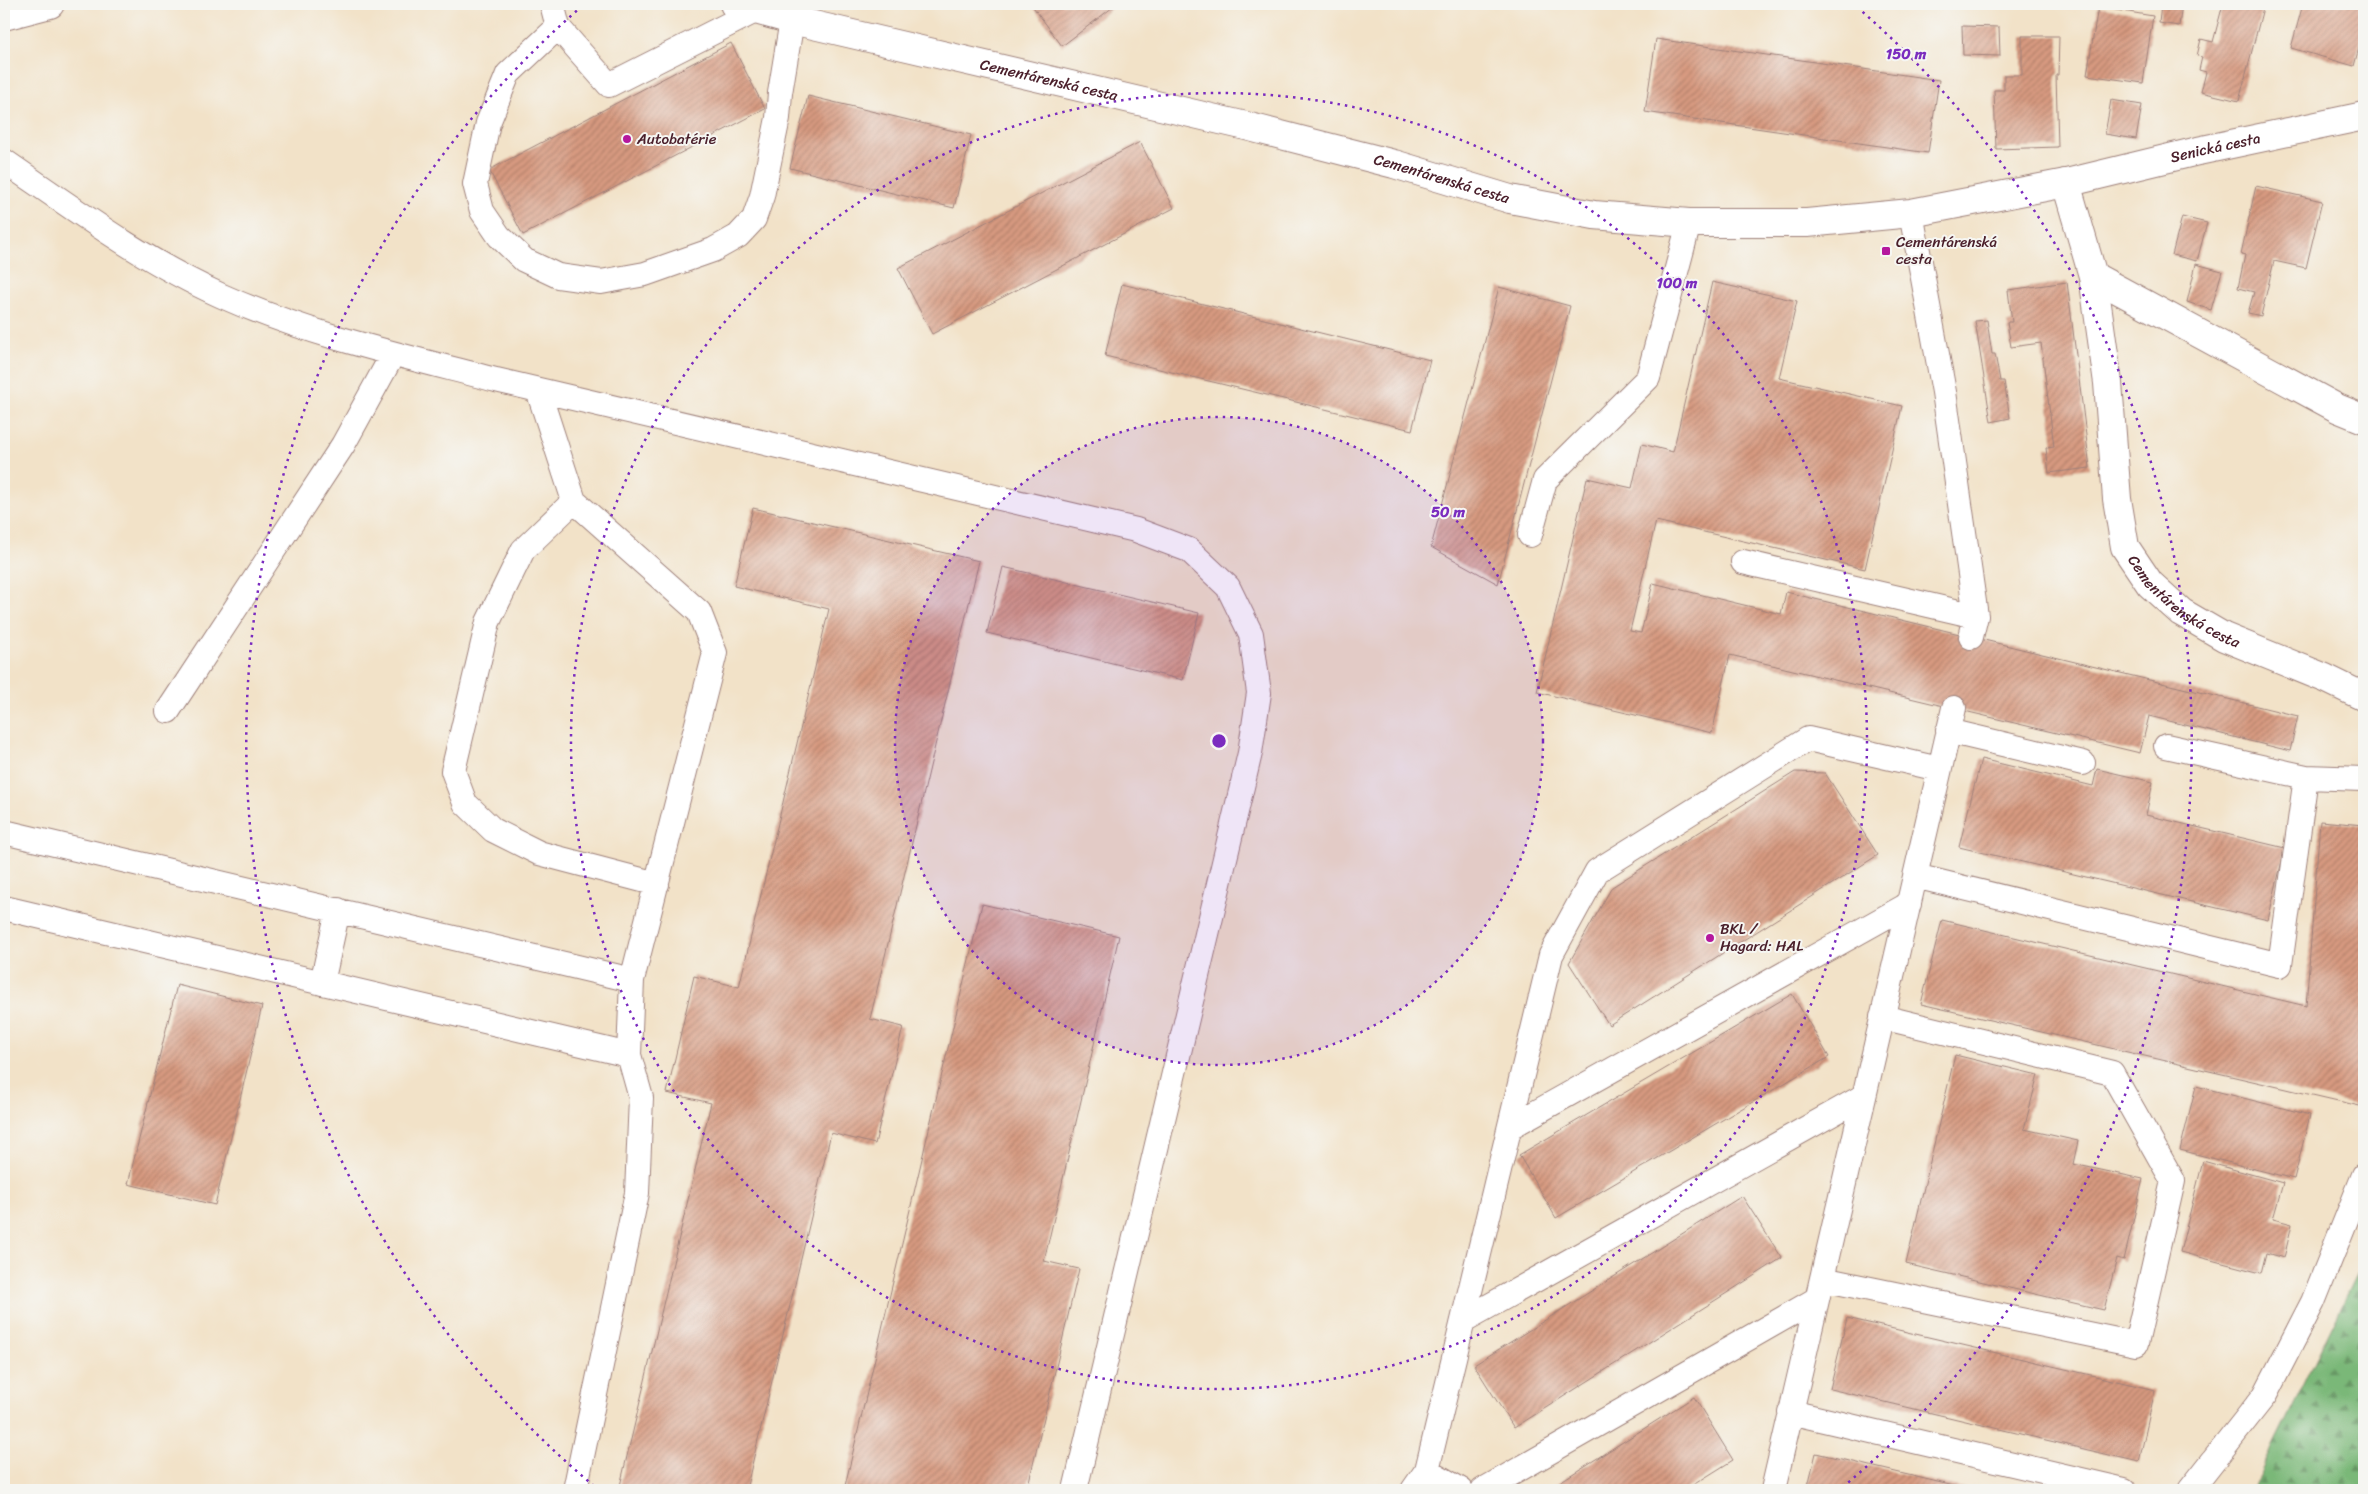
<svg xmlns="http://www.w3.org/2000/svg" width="2368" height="1494" viewBox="0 0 2368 1494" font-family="Sriracha,sans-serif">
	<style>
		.forest { fill: url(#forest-firs); stroke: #626c52 }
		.building { fill: url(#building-hatch) }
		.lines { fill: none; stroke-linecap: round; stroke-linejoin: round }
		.lane-casing { stroke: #9e807a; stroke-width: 26 }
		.street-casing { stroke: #9e807a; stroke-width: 30 }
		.lane { stroke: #fff; stroke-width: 24 }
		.street { stroke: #fff; stroke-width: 28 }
		.ring { fill: none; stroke: #7b2cbf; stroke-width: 2.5; stroke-dasharray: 2.5 5 }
		.poi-dot { fill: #b5179e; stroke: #f6f6f2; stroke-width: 2 }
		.labels { text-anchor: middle; stroke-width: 4; stroke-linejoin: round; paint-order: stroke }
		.street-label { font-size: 15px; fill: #4a1f2b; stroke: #f6f6f2 }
		.poi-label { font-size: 15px; fill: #4a1f2b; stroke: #f6f6f2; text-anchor: start }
		.centre { fill: #7b2cbf; stroke: #f6f6f2; stroke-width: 2.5 }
		.ring-label { font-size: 15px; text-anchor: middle; font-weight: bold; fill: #7b2cbf; stroke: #f6f6f2; stroke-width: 4; stroke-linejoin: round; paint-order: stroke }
	</style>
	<defs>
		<pattern id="forest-firs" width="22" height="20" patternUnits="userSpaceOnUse" patternTransform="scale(1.25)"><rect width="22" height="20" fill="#7ab878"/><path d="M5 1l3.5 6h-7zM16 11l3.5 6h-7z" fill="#669563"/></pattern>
		<pattern id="building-hatch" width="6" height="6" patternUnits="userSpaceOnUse" patternTransform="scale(1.25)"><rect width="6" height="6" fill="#d79a80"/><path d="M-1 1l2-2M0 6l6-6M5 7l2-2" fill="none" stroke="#b07d69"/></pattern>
	</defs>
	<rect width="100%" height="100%" fill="#f6f6f2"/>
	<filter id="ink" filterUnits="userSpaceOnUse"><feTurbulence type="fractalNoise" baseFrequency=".02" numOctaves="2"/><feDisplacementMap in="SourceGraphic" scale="10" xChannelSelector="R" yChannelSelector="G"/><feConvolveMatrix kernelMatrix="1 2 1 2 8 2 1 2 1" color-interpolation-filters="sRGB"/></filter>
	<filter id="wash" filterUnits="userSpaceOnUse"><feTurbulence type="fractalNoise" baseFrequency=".0096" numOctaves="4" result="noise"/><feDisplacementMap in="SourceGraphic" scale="20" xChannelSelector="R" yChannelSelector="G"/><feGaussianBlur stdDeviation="1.12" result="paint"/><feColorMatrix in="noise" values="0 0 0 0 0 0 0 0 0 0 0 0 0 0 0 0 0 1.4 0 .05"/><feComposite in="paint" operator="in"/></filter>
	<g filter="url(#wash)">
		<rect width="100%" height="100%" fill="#f2e2c8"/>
		<path class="forest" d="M 2364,1260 L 2364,1490 L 2252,1490 Z"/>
		<g id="blocks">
			<path class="building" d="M 1031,4 L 1117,4 L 1062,46 Z
				M 2161,4 L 2182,4 L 2179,26 L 2159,23 Z
				M 2223,4 L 2264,4 L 2239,101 L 2201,92 L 2206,72 L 2199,70 L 2202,57 L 2197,56 L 2201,39 L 2213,42 Z
				M 2303,4 L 2364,4 L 2364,29 L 2354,66 L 2291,48 Z
				M 2098,7 L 2153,16 L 2143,83 L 2087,75 Z
				M 1962,26 L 1999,27 L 2000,56 L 1963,55 Z
				M 2022,36 L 2059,36 L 2058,75 L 2056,75 L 2058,147 L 1996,149 L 1994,90 L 2004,90 L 2004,75 L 2022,75 Z
				M 1656,39 L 1939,80 L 1928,153 L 1645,112 Z
				M 731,43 L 765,109 L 523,235 L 489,170 Z
				M 808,96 L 971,135 L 954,208 L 790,168 Z
				M 2111,100 L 2142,105 L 2136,139 L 2105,134 Z
				M 1140,142 L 1174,208 L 932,334 L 898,268 Z
				M 2256,186 L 2322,201 L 2306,268 L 2274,261 L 2261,316 L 2248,313 L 2254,292 L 2238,288 L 2245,255 L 2241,254 Z
				M 2182,217 L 2207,223 L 2197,261 L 2172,255 Z
				M 2196,264 L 2222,271 L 2211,310 L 2187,302 Z
				M 1712,282 L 1797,301 L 1779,378 L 1902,406 L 1865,569 L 1656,521 L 1630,631 L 1641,633 L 1653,583 L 1781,614 L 1786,592 L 2298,716 L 2290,751 L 2149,716 L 2140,753 L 1730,655 L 1712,733 L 1537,692 L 1587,478 L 1632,488 L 1642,444 L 1673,452 Z
				M 2067,282 L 2090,468 L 2049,473 L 2046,448 L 2054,447 L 2041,343 L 2011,347 L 2007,322 L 2012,322 L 2008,290 Z
				M 1122,284 L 1430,360 L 1412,430 L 1105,356 Z
				M 1499,287 L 1570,306 L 1498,584 L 1431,547 Z
				M 1987,320 L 1992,354 L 1995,354 L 2000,381 L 2004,381 L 2010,418 L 1991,422 L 1975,321 Z
				M 753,508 L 979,561 L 870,1019 L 903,1027 L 875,1144 L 831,1133 L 746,1490 L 619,1490 L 711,1103 L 667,1093 L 694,976 L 739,987 L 829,609 L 734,586 Z
				M 1003,567 L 1199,613 L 1183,680 L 987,633 Z
				M 1981,759 L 2093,786 L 2097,769 L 2153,782 L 2146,815 L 2285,848 L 2268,920 L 1959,847 Z
				M 1795,772 L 1825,773 L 1878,855 L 1609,1025 L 1569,963 L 1612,887 Z
				M 2320,821 L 2364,825 L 2364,1107 L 1921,1004 L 1942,920 L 2306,1006 Z
				M 982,904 L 1119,936 L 1044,1261 L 1079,1269 L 1027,1490 L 844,1490 Z
				M 177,985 L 262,1006 L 215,1205 L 128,1184 Z
				M 1792,994 L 1829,1057 L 1556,1218 L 1519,1155 Z
				M 1955,1055 L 2038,1075 L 2024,1129 L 2078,1141 L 2073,1164 L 2143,1179 L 2124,1260 L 2117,1258 L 2104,1310 L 1906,1264 Z
				M 2196,1086 L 2310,1115 L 2294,1179 L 2180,1150 Z
				M 2203,1161 L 2283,1183 L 2273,1219 L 2292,1224 L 2284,1258 L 2266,1253 L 2261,1273 L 2180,1252 Z
				M 1742,1196 L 1782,1258 L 1514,1428 L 1474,1365 Z
				M 1847,1318 L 2155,1390 L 2139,1462 L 1830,1389 Z
				M 1694,1397 L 1733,1460 L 1685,1490 L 1547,1490 Z
				M 1816,1453 L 1971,1490 L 1807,1490 Z"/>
		</g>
	</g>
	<g filter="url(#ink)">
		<use href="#blocks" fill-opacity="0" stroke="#9e807a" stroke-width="1"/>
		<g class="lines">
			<g class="lane-casing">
				<path id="lane" d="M 552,4 L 558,27 L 609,85 L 757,10
					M 558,27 L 508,74 L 488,123 L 475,184 L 482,211 L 499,236 L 524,260 L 558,276 L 601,282 L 645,274 L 713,250 L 738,236 L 754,219 L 762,196 L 778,118 L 780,93 L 792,20
					M 4,161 C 74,209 144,261 222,296 C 309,335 404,356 496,380 L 1136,530 L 1189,550 L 1228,587 L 1251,634 L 1259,693 L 1250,753 L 1075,1490
					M 1911,213 L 1944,392 L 1976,616 L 1971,637
					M 538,390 L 574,501 L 699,612 L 715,653 L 632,980
					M 574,501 L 523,550 L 488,622 L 453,771 L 465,803 L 493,830 L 539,853 L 657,884
					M 1530,535 L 1545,480 L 1648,378 L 1689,223
					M 1743,562 L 1976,616
					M 168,711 L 343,445 L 393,354
					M 1948,731 L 2083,763
					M 2306,777 L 2364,779
					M 4,832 L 632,980 L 629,1055
					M 1915,876 L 2280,965 L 2306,777 L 2166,746
					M 4,908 L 629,1055 L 641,1098 L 637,1193 L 575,1490
					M 322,983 L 338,910
					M 1510,1127 L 1909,904
					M 1822,1279 L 2136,1344 L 2173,1181 L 2112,1073 L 1882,1017
					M 1464,1320 L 1864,1096
					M 1790,1412 L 2124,1490
					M 1413,1490 L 1427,1470
					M 1461,1490 L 1427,1470 L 1551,955 L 1597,871 L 1808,739 L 1939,769
					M 1483,1490 L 1817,1299
					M 1773,1490 L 1954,708
					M 2190,1490 L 2265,1395 L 2313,1302 L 2364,1175"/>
			</g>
			<g class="street-casing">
				<g id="street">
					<path id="s1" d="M 734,4 L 792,20 L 1246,126 L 1394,164 L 1510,199 L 1594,215 L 1689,223 L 1807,223 L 1911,213 L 2066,183 L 2198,151 L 2364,116"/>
					<path d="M 4,16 L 50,4"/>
					<path id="s2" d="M 2066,183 L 2093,276 L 2108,383 L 2117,499 L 2125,547 L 2150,584 L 2181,612 L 2224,637 L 2325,678 L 2364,697"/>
					<path d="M 2093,276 L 2337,408 L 2364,419"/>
				</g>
			</g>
			<use href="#lane" class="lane"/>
			<use href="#street" class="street"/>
		</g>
	</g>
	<circle cx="1219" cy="741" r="324" fill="#7b2cbf" fill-opacity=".12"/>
	<g class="ring">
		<circle cx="1219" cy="741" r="324"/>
		<circle cx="1219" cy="741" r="648"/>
		<path d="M594 1486A972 972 0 0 1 581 7M1857 7A972 972 0 0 1 1844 1486"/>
	</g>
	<g class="poi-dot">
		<circle cx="627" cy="139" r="5"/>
		<rect x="1881" y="246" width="10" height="10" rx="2.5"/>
		<circle cx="1710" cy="938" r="5"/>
	</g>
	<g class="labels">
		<g class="street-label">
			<text dy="5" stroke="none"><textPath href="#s1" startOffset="324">Cementárenská cesta</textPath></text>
			<text dy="5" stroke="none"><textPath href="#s1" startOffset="1515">Senická cesta</textPath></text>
			<text dy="5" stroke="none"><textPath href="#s1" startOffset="729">Cementárenská cesta</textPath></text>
			<text dy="5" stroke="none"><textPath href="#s2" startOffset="452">Cementárenská cesta</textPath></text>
		</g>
		<g class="poi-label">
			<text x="637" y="144">Autobatérie</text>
			<text x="1896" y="247">Cementárenská<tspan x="1896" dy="17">cesta</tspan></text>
			<text x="1720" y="934">BKL /<tspan x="1720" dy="17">Hagard: HAL</tspan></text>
		</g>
	</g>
	<circle cx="1219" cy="741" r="8" class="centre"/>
	<g class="ring-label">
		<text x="1906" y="59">150 m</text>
		<text x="1677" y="288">100 m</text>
		<text x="1448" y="517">50 m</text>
	</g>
	<rect width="2368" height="1494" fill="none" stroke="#f6f6f2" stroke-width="20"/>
</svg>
